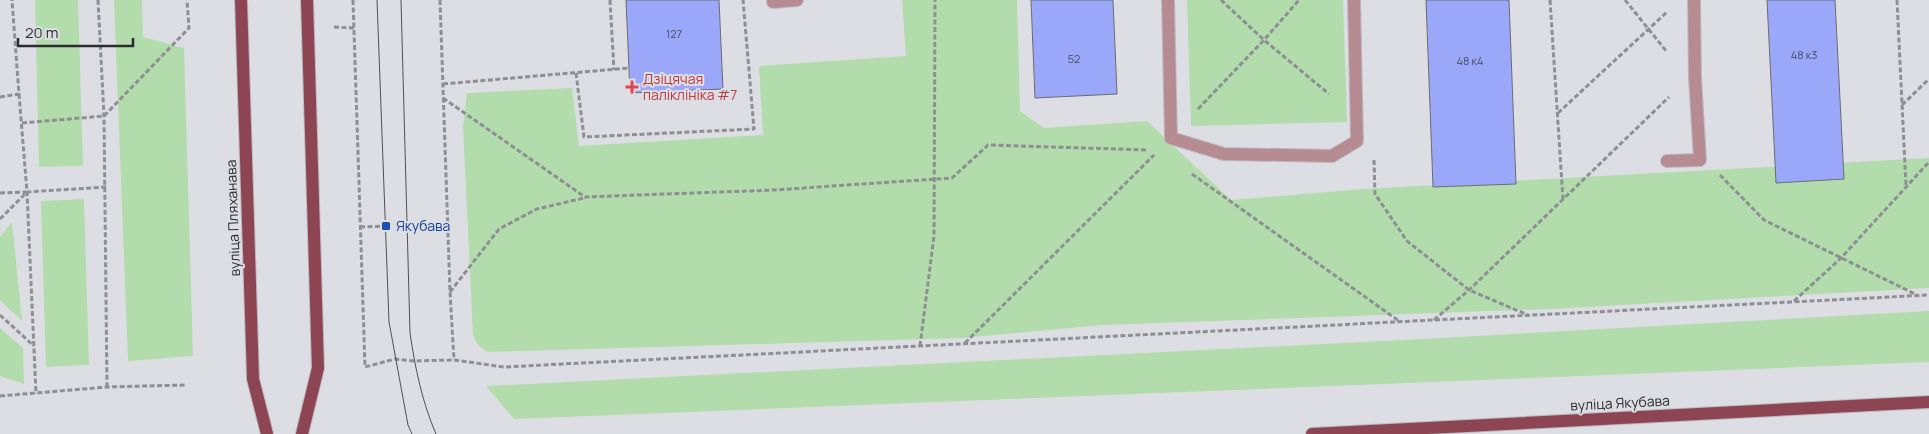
<svg xmlns="http://www.w3.org/2000/svg" width="1929" height="434" viewBox="0 0 1929 434" font-family="Manrope,sans-serif">
	<style>
		.green { fill: #b2dcab }
		.building { fill: #9ba8f9; stroke: #6b6c70 }
		.lines { fill: none; stroke-linecap: round; stroke-linejoin: round }
		.minor-casing { stroke: #bababf; stroke-width: 14 }
		.major-casing { stroke: #bababf; stroke-width: 14 }
		.path { stroke: #8e8f93; stroke-width: 3; stroke-dasharray: 5 2.5; stroke-linecap: butt }
		.minor { stroke: #b68c92; stroke-width: 12 }
		.major { stroke: #8d4554; stroke-width: 12 }
		.tram { stroke: #505053; stroke-width: 1 }
		.health-dot { fill: #e0444e; stroke: #dddee3; stroke-width: 2 }
		.transit-dot { fill: #1a4fb4; stroke: #dddee3; stroke-width: 2 }
		.labels { text-anchor: middle; stroke-width: 4; stroke-linejoin: round; paint-order: stroke }
		.number-label { font-size: 11px; fill: #484b61 }
		.health-label { font-size: 14px; fill: #be3a42; stroke: #dddee3; text-anchor: start }
		.street-label { font-size: 14px; fill: #2c2c2e; stroke: #dddee3 }
		.transit-label { font-size: 14px; fill: #164399; stroke: #dddee3; text-anchor: start }
	</style>
	<rect width="100%" height="100%" fill="#dddee3"/>
	<path class="green" d="M 35,0 L 78,0 L 83,166 L 39,167 Z
		M 114,0 L 142,0 L 143,37 L 184,48 L 193,356 L 128,361 Z
		M 902,0 L 1017,0 L 1020,111 L 1044,128 L 1147,121 L 1231,200 L 1364,189 L 1929,158 L 1929,288 L 1550,309 L 1102,325 L 962,338 L 487,352 L 478,345 L 473,335 L 463,126 L 467,93 L 572,88 L 579,146 L 763,135 L 759,66 L 906,56 Z
		M 1187,0 L 1343,0 L 1347,122 L 1191,126 Z
		M 84,199 L 89,365 L 46,367 L 41,201 Z
		M 12,222 L 22,321 L 0,300 L 0,237 Z
		M 1929,311 L 1929,362 L 514,419 L 486,386 L 1422,339 Z
		M 0,328 L 23,348 L 24,384 L 0,376 Z"/>
	<path class="building" d="M 626,0 L 719,0 L 723,89 L 630,93 Z
		M 1031,0 L 1113,0 L 1117,94 L 1035,98 Z
		M 1426,0 L 1509,0 L 1516,184 L 1433,187 Z
		M 1767,0 L 1835,0 L 1844,179 L 1776,183 Z"/>
	<g class="lines">
		<g class="minor-casing">
			<path id="minor" d="M 1168,0 L 1171,138 L 1224,154 L 1332,156 L 1357,141 L 1354,0
				M 773,2 L 797,0
				M 1667,161 L 1700,160 L 1695,78 L 1694,0"/>
		</g>
		<g class="major-casing">
			<path id="major" d="M 241,0 L 253,379 L 267,434
				M 302,434 L 318,368 L 307,0
				M 1312,434 L 1929,402"/>
		</g>
		<path class="path" d="M 98,0 L 104,116 L 107,387
			M 353,0 L 365,367 L 395,359 L 414,361 L 454,360 L 504,367 L 1929,295
			M 440,0 L 450,292 L 454,360
			M 610,0 L 614,70
			M 1221,0 L 1264,40 L 1329,94
			M 1550,0 L 1563,200
			M 1625,0 L 1667,52
			M 1897,0 L 1906,186
			M 334,27 L 354,28
			M 576,73 L 584,137 L 754,129 L 743,0
			M 443,84 L 629,68
			M 19,94 L 27,192 L 36,394
			M 0,97 L 19,94 L 12,0
			M 443,98 L 585,197 L 774,190 L 952,178 L 988,145 L 1148,150
			M 1902,105 L 1929,79
			M 1198,109 L 1264,40 L 1299,0
			M 1558,113 L 1667,12
			M 22,123 L 104,116 L 189,28 L 187,0
			M 1374,160 L 1375,194 L 1407,241 L 1469,290 L 1528,315
			M 1192,174 L 1399,321
			M 1720,175 L 1764,220 L 1917,295
			M 0,193 L 26,192
			M 0,219 L 27,192 L 106,187
			M 360,227 L 386,226
			M 450,292 L 499,229 L 537,209 L 584,198
			M 1794,301 L 1840,259 L 1929,162
			M 0,315 L 34,346
			M 1434,320 L 1469,290 L 1669,97
			M 965,343 L 1154,155
			M 920,346 L 934,236 L 935,0
			M 0,396 L 107,387 L 186,385"/>
		<use href="#minor" class="minor"/>
		<use href="#major" class="major"/>
		<path class="tram" d="M 377,0 L 389,322 L 408,425 L 412,434
			M 401,0 L 410,333 C 415,367 422,402 436,434"/>
	</g>
	<path class="health-dot" d="M629.5 79.5h5v5h5v5h-5v5h-5v-5h-5v-5h5z"/>
	<rect class="transit-dot" x="381" y="221" width="10" height="10" rx="2.5"/>
	<g class="labels">
		<g class="number-label">
			<text x="674" y="38">127</text>
			<text x="1804" y="59">48 к3</text>
			<text x="1074" y="63">52</text>
			<text x="1470" y="65">48 к4</text>
		</g>
		<g class="health-label">
			<text x="643" y="84">Дзіцячая<tspan x="643" dy="16">паліклініка #7</tspan></text>
		</g>
		<g class="street-label">
			<text transform="translate(233 218) rotate(-92)" y="5">вуліца Пляханава</text>
			<text transform="translate(1620 403) rotate(-3)" y="5">вуліца Якубава</text>
		</g>
		<g class="transit-label">
			<text x="396" y="231">Якубава</text>
		</g>
	</g>
	<path d="M18 38v8h115v-8" fill="none" stroke="#2c2c2e" stroke-width="2.5"/>
	<text x="25" y="38" font-size="15" fill="#2c2c2e" stroke="#dddee3" stroke-width="4" paint-order="stroke">20 m</text>
</svg>
